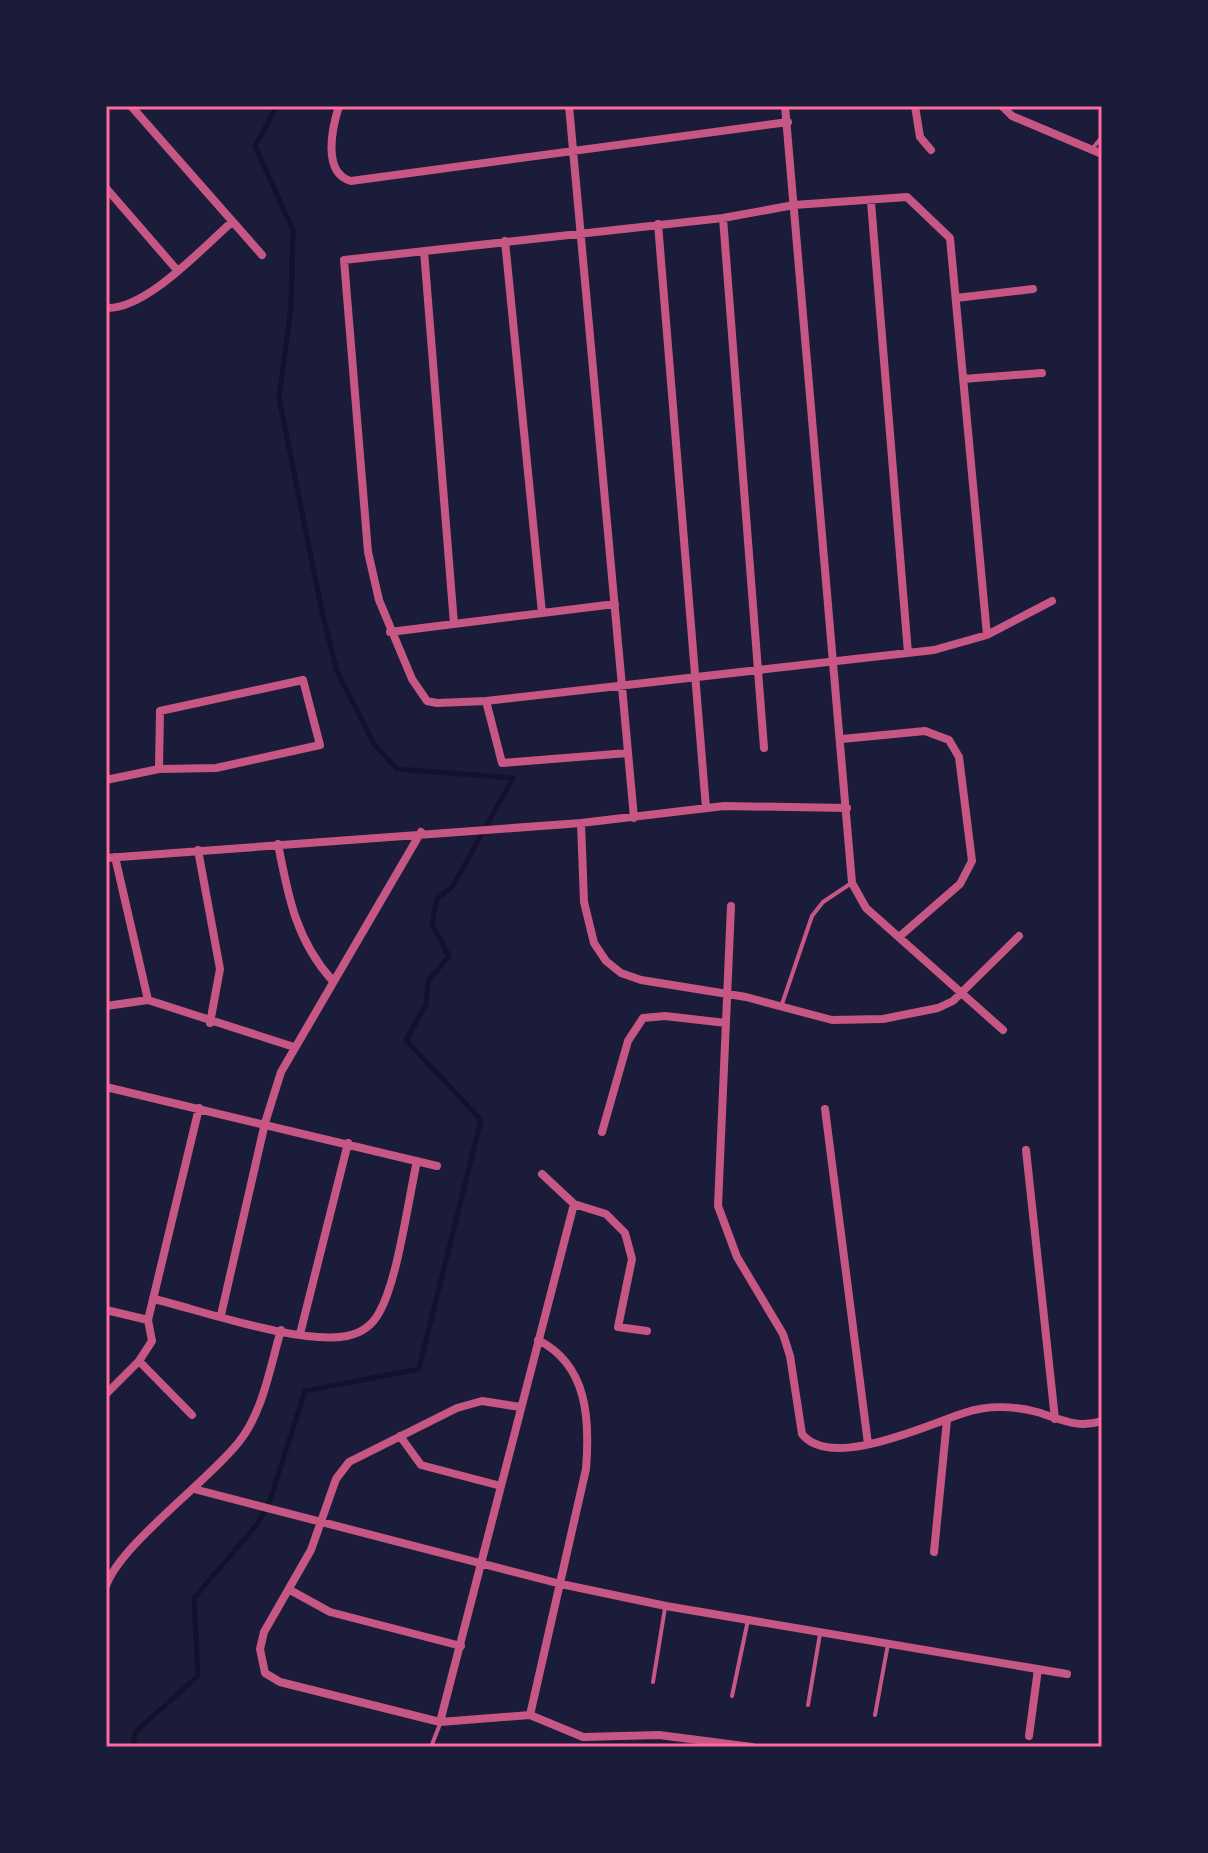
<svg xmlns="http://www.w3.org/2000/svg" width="1208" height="1853" viewBox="0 0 1208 1853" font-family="'Archivo Narrow',sans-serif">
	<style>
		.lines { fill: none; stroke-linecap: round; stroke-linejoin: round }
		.stream { stroke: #12122b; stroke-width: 5 }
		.service { stroke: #c65784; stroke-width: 4 }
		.minor { stroke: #c65784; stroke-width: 8 }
		.neatline { fill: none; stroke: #ff6b9d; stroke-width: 3 }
	</style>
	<rect width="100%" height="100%" fill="#1b1b3a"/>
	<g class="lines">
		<path class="stream" d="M 133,1747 L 135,1732 L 198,1676 L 194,1598 L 258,1523 L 270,1500 L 305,1391 L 419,1369 L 481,1120 L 406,1040 L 426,1005 L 428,981 L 449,956 L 432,924 L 437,899 L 453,886 L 513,778 L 397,769 L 374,744 L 337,671 L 323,616 L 279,398 L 291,307 L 293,230 L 255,146 L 277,106"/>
		<path class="service" d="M 1091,150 L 1102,137
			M 781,1007 L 812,916 L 823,902 L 850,884
			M 653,1682 L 665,1608
			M 732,1696 L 748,1620
			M 808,1705 L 820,1634
			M 875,1715 L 888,1644
			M 431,1747 L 440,1724"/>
		<path class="minor" d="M 131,106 L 262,255
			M 339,106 C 332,128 322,173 351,181 L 788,122
			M 569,106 L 634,818
			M 785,106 L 852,883 L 866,908 L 1003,1030
			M 915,106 L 920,137 L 931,150
			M 1002,106 L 1012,116 L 1102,154
			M 106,188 L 177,270
			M 871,202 L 908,653
			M 723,218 L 764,748
			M 658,224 L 706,808
			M 505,241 L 542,613
			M 424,251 L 454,624
			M 956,298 L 1033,289
			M 106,308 C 146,310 202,248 232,222
			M 963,379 L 1042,373
			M 390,632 L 615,604
			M 987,635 L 950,238 L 907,197 L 794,205 L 723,218 L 344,260 L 368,552 L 379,600 L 412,679 L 427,701 L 437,703 L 486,701 L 934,650 L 987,635 L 1052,601
			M 486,701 L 502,763 L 628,753
			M 842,739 L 925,731 L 949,740 L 959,757 L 972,861 L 960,884 L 899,937
			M 106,780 L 159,769 L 216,768 L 320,745 L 303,680 L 160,711 L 159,769
			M 581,823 L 584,902 L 594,943 L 606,961 L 621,973 L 641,980 L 746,997 L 832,1020 L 883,1019 L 938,1008 L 953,1001 L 1019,936
			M 278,844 C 288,896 296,940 332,980
			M 198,850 L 220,969 L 210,1023
			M 115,857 L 148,1000
			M 106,858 L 581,823 L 724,806 L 847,808
			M 731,906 L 718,1206 L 737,1257 L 783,1334 L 790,1356 L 802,1434 C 831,1471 929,1424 964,1413 C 987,1405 1014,1406 1037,1412 C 1061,1419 1077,1429 1102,1421
			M 106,1006 L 148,1000 L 294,1047
			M 106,1087 L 437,1166
			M 825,1109 L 868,1444
			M 602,1132 L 628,1041 L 643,1018 L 665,1016 L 726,1023
			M 1026,1150 L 1055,1419
			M 542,1174 L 574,1204 L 606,1214 L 625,1233 L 632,1259 L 618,1327 L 647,1331
			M 154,1299 C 203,1311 300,1345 347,1336 C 362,1333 373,1325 380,1311 C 398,1278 408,1201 417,1161
			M 106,1310 L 148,1320
			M 221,1315 L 265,1123 L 281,1072 L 421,832
			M 300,1334 L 348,1143
			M 139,1361 L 192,1415
			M 106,1394 L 139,1361 L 152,1341 L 148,1320 L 199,1108
			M 520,1407 L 482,1401 L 457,1408 L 349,1462 L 336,1479 L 311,1550 L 264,1632 L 260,1649 L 265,1673 L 280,1682 L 440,1722 L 530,1715 L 583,1737 L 659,1735 L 752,1747
			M 400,1436 L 421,1465 L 501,1486
			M 194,1489 L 561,1584 L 666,1606 L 1067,1674
			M 934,1552 L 947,1420
			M 106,1586 C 120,1545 207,1482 238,1443 C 263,1413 270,1367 281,1330
			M 290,1590 L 330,1612 L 461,1646
			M 530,1715 L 586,1469 C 590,1420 588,1365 538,1340
			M 440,1722 L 574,1204
			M 1029,1736 L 1038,1669"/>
	</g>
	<rect width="1208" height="1853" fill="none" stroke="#1b1b3a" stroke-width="216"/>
	<rect x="108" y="108" width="992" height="1637" class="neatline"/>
</svg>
